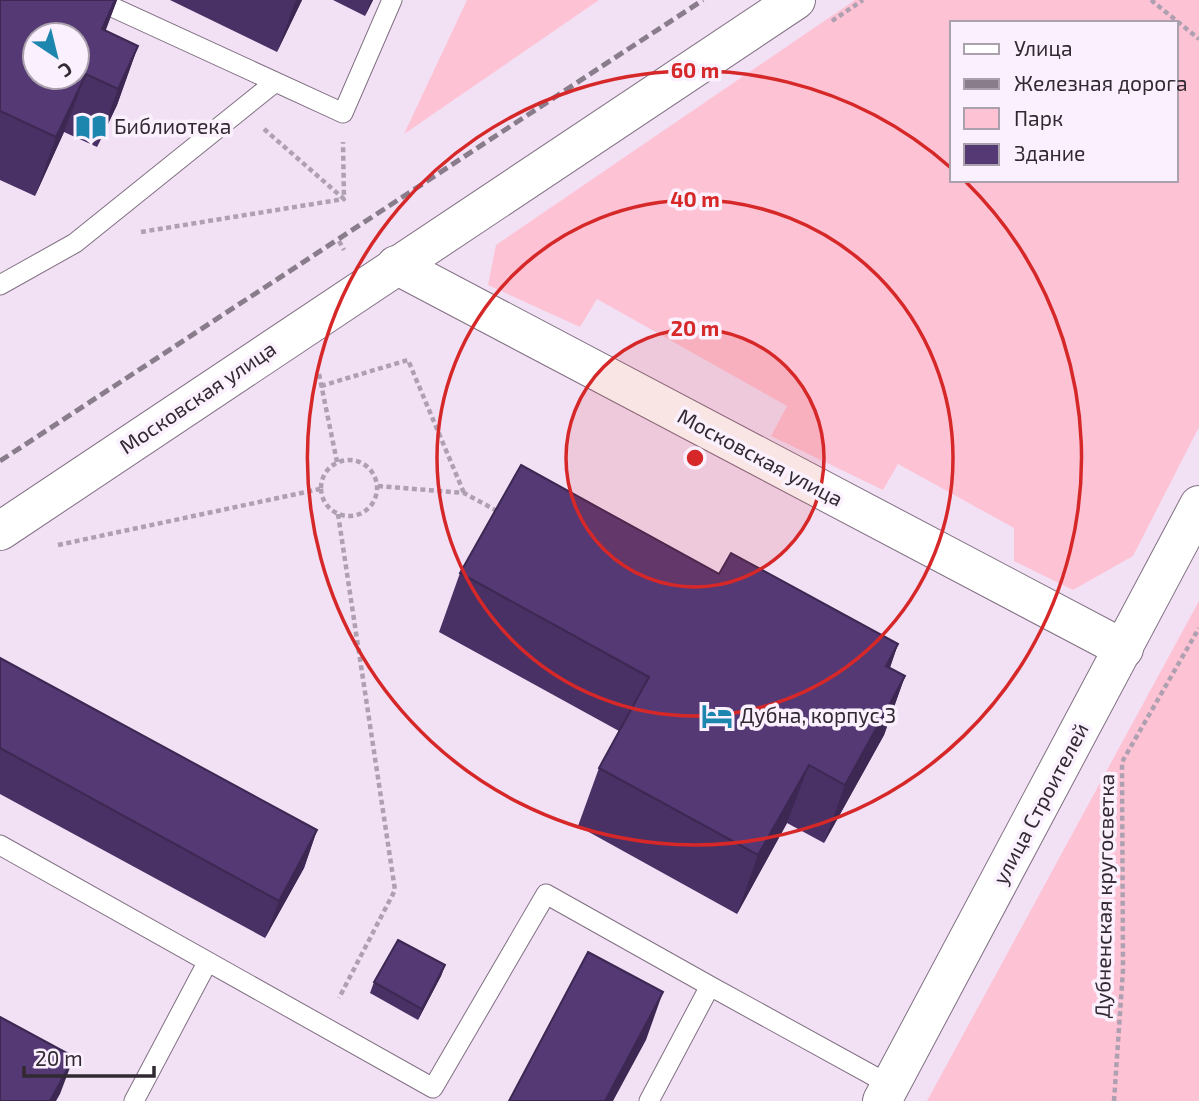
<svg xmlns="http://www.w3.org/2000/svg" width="1199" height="1101" viewBox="0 0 1199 1101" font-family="'Exo 2',sans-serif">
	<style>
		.green { fill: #fdc3d4; fill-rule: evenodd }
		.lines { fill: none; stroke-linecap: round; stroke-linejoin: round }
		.service-casing { stroke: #807082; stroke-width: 21 }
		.minor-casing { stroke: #807082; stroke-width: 40 }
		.tertiary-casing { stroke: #807082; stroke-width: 40 }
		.secondary-casing { stroke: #807082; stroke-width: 40 }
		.path { stroke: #aea0b0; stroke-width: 4.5; stroke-dasharray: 5 3.5; stroke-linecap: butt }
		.service { stroke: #fff; stroke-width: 19 }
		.minor { stroke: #fff; stroke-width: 38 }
		.tertiary { stroke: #fff; stroke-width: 38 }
		.secondary { stroke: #fff; stroke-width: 38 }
		.rail { stroke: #897d8b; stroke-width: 5; stroke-dasharray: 10 5; stroke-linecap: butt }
		.wall { fill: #493165 }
		.shaded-wall { fill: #3c2852 }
		.building { fill: #553975; stroke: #3c2852; stroke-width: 2; fill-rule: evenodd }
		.ring { fill: none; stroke: #d62828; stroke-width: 3.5 }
		.labels { text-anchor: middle; stroke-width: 7; stroke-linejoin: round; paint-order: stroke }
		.poi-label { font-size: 21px; fill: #312a32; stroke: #fbf0fd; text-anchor: start }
		.street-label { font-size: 21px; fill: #312a32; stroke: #fbf0fd }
		.centre { fill: #d62828; stroke: #fbf0fd; stroke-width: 3.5 }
		.ring-label { font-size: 21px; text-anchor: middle; font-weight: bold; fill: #d62828; stroke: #fbf0fd; stroke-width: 7; stroke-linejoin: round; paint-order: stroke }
	</style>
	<rect width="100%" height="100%" fill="#f2e0f5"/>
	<path class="green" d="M 467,0 L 599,0 L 404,134 Z
		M 855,0 L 1199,0 L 1199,427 L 1133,556 L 1073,590 L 1014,561 L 1014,528 L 898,464 L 883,490 L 771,436 L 787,406 L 597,299 L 580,327 L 488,285 L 496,245 ZM 952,23 L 1176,23 L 1176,180 L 952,180 Z
		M 1199,601 L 1199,1101 L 927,1101 Z"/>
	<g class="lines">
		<g class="service-casing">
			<path id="service" d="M 97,0 L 343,113 L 392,0
				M 0,285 L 75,243 L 274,83
				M 0,845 L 433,1088 L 546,894 L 710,986
				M 134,1101 L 207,963
				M 649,1101 L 710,986 L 890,1085"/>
		</g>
		<g class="minor-casing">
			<path id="minor" d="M 396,265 L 1124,649"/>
		</g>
		<g class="tertiary-casing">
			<path id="tertiary" d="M 882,1101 L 1199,505"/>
		</g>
		<g class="secondary-casing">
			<path id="secondary" d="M 0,531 L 796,0"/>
		</g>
		<path class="path" d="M 1151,0 L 1199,39
			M 832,21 L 863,0
			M 264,129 L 344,199 L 343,142
			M 141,232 L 344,199
			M 339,241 L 344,250
			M 319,374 L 337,462
			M 321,386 L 408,360 L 464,493
			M321 488a28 28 0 1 1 56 0a28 28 0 1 1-56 0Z
			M 378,486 L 464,493 L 499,512
			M 338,514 L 395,890 L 339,998
			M 58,545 L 320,489
			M 1114,1101 L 1123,970 L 1122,762 L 1199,628"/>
		<use href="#service" class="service"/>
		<use href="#minor" class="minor"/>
		<use href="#tertiary" class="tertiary"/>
		<use href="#secondary" class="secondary"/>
		<path class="rail" d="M 0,461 L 703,0"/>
	</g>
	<path class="wall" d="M 0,0 L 117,0 L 105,31 L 138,46 L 117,105 L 97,147 L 64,132 L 35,196 L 0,180 Z
		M 170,0 L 302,0 L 277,52 Z
		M 333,0 L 373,0 L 365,16 Z
		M 460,573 L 719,574 L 898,644 L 890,668 L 905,676 L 884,735 L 824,843 L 787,823 L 737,914 L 578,826 L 599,768 L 619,731 L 439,632 Z
		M 0,658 L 317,830 L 304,868 L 265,938 L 0,794 Z
		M 445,965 L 441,976 L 418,1020 L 370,993 L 374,982 Z"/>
	<path class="shaded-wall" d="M 115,0 L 117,0 L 101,43 L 86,74 L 64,132 L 35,196 L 56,137 Z
		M 296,0 L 302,0 L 277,52 Z
		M 371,0 L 373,0 L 365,16 Z
		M 138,46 L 117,105 L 97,147 L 118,89 Z
		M 898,644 L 877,703 L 886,666 Z
		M 905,676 L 884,735 L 824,843 L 845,785 Z
		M 809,765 L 787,823 L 737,914 L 758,855 Z
		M 317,830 L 304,868 L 265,938 L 279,901 Z
		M 445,965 L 441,976 L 418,1020 L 422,1009 Z
		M 663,992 L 646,1040 L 613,1101 L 605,1101 Z
		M 74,1057 L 60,1094 L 56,1101 L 50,1101 Z"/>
	<path class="building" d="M 0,0 L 115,0 L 102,29 L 138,46 L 118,89 L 86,74 L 56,137 L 0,111 ZM 35,35 L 77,35 L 77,77 L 35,77 Z
		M 521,465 L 719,574 L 731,553 L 898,644 L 886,666 L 905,676 L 845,785 L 809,765 L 758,855 L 599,768 L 649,677 L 460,573 Z
		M 0,658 L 317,830 L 279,901 L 0,748 Z
		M 398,940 L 445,965 L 422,1009 L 374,982 Z
		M 588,952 L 663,992 L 605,1101 L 509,1101 Z
		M 0,1017 L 74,1057 L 50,1101 L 0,1101 Z"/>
	<circle cx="695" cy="458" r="129" fill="#d62828" fill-opacity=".12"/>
	<g class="ring">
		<circle cx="695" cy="458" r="129"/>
		<circle cx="695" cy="458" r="258"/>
		<path d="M966 182A387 387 0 1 1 951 168"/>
	</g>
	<defs>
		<g id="library-bare" transform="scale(2.415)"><path d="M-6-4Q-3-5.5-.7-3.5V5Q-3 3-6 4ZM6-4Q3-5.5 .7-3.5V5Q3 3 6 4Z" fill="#1d86ae" stroke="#fbf0fd" stroke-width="2.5" paint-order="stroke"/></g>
		<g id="hotel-bare" transform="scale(2.415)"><path d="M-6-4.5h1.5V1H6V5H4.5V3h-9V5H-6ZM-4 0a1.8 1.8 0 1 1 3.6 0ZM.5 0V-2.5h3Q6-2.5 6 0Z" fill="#1d86ae" stroke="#fbf0fd" stroke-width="2.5" paint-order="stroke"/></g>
	</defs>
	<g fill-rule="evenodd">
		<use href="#library-bare" x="91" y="127"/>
		<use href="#hotel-bare" x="717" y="716"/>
	</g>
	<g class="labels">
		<g class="poi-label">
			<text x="114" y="134">Библиотека</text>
			<text x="740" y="723">Дубна, корпус 3</text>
		</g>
		<g class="street-label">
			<text transform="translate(198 398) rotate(-34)" y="7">Московская улица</text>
			<text transform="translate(760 458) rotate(28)" y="7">Московская улица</text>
			<text transform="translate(1041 804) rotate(-62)" y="7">улица Строителей</text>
			<text transform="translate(1105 896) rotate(-89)" y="7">Дубненская кругосветка</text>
		</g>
	</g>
	<circle cx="695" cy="458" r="10" class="centre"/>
	<g class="ring-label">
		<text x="695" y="78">60 m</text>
		<text x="695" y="207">40 m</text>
		<text x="695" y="336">20 m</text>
	</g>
	<rect x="950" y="21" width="228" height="161" fill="#fbf0fd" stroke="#aaa1ac" stroke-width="2"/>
	<rect x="964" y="44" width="35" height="10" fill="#ffffff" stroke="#aaa1ac" stroke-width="2"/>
	<text x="1014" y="56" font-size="21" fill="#312a32">Улица</text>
	<rect x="964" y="79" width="35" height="10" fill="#897d8b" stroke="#aaa1ac" stroke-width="2"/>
	<text x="1014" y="91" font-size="21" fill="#312a32">Железная дорога</text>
	<rect x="964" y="108" width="35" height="21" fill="#fdc3d4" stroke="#aaa1ac" stroke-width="2"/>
	<text x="1014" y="126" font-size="21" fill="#312a32">Парк</text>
	<rect x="964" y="144" width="35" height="21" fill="#553975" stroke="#aaa1ac" stroke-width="2"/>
	<text x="1014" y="161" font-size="21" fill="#312a32">Здание</text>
	<g transform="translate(56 56) rotate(145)"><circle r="33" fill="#fbf0fd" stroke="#aaa1ac" stroke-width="2"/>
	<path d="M0-5L12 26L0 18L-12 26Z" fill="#1d86ae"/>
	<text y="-10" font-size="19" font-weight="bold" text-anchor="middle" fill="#312a32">С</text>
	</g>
	<path d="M24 1066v10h130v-10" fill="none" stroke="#312a32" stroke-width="3.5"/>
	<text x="35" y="1066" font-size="21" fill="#312a32" stroke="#fbf0fd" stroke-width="5" paint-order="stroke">20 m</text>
</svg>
